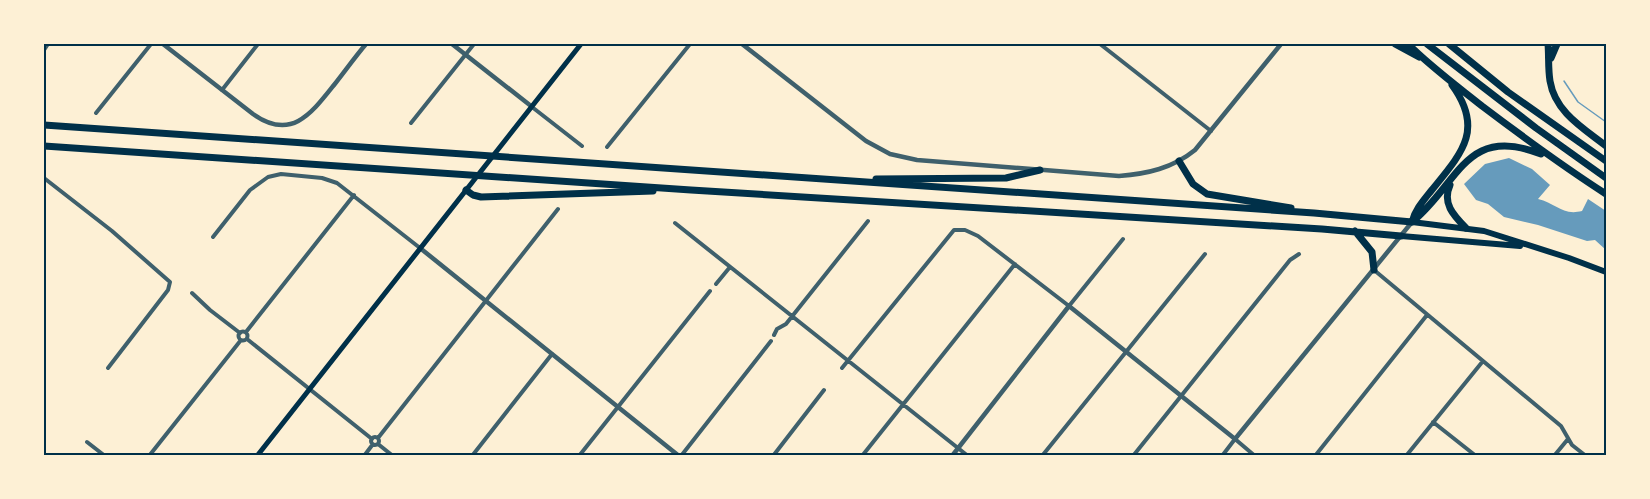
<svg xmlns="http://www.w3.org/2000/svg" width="1650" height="499" viewBox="0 0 1650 499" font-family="'Alegreya Sans',sans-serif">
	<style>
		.water { fill: #669bbc }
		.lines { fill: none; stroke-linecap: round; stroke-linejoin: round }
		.stream { stroke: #669bbc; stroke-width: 1.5 }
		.minor { stroke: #3f606c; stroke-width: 4 }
		.tertiary { stroke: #3f606c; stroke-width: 4.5 }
		.secondary { stroke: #003049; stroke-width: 5 }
		.trunk { stroke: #003049; stroke-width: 6 }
		.motorway { stroke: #003049; stroke-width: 7 }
		.neatline { fill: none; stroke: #003049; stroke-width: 2 }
	</style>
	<rect width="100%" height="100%" fill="#fdf0d5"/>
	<path class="water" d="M 1509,158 L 1532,169 L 1550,185 L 1538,199 C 1556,203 1562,216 1582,211 L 1588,199 L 1606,211 L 1606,250 L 1595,240 L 1587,241 L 1538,225 L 1504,217 L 1488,204 L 1476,200 L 1464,184 L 1485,164 Z"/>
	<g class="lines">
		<path class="stream" d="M 1564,81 L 1578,102 L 1606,122"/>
		<path class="minor" d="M 1100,44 L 1211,131
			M 44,50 L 48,44
			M 222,90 L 258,44
			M 532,107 L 582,146
			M 96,113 L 151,44
			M 411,123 L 474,44
			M 607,147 L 690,44
			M 44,178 L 112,231 L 170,282 L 168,290 L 108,368
			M 675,223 L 968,456
			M 213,237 L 250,190 L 268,177 L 281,174 L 322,178 L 337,183 L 420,248
			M 1374,270 L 1561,426 L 1572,445 L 1586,456
			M 716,284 L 730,267
			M 192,293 L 210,310 L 240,333
			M238.5 336a4.5 4.5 0 1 1 9 0a4.5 4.5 0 1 1-9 0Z
			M 246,332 L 354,195
			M 774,335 L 777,329 L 786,324 L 868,221
			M 247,339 L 372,439
			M 842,368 L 954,230 L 965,230 L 978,236 L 1069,306 L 1123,239
			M 1433,422 L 1476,456
			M371 441a4 4 0 1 1 8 0a4 4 0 1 1-8 0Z
			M 378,438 L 558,209
			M 87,442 L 105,456
			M 378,444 L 393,456
			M 149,456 L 241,340
			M 364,456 L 373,444
			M 472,456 L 552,354
			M 579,456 L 710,291
			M 681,456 L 771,341
			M 773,456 L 824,390
			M 862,456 L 1015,264
			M 1042,456 L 1205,254
			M 1133,456 L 1290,260 L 1299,254
			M 1222,456 L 1235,439 L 1255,456
			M 1315,456 L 1427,315
			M 1406,456 L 1483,361
			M 1554,456 L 1568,439"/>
		<path class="tertiary" d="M 163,44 L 253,114 C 291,141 311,114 334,85 C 345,71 355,57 366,44
			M 452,44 L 531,106
			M 742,44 L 866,141 L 890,154 L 917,160 L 1119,176 C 1147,174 1173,168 1195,150 L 1281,44
			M 420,248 L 679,456
			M 952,456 L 1069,306 L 1235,439 L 1412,222"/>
		<path class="secondary" d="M 257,456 L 581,44"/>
		<path class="trunk" d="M 1412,222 L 1484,231 L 1569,258 L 1606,272
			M 1401,236 L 1520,246"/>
		<path class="motorway" d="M 1395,44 L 1419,57
			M 1408,44 C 1431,67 1457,86 1482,106 C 1523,137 1564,167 1606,194
			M 1427,44 L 1536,128 L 1606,178
			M 1449,44 L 1508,92 L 1606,161
			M 1548,44 C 1549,56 1548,69 1550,81 C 1555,112 1583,128 1606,146
			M 1551,58 L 1557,44
			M 44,125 L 1314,213 L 1412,222
			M 44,146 L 691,190 L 1322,229 L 1401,236
			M 1179,161 L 1193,184 L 1207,194 L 1291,208
			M 876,179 L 1006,178 L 1040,170
			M 1450,185 C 1442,203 1453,215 1466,228
			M 466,190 L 473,195 L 481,197 L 653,191
			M 1412,222 C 1459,184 1465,124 1541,154
			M 1412,222 C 1415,210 1423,201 1431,191 C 1461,154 1485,130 1452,85
			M 1355,231 L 1372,252 L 1374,270"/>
	</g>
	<rect width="1650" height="499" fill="none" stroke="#fdf0d5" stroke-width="90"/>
	<rect x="45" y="45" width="1560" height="409" class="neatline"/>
</svg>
